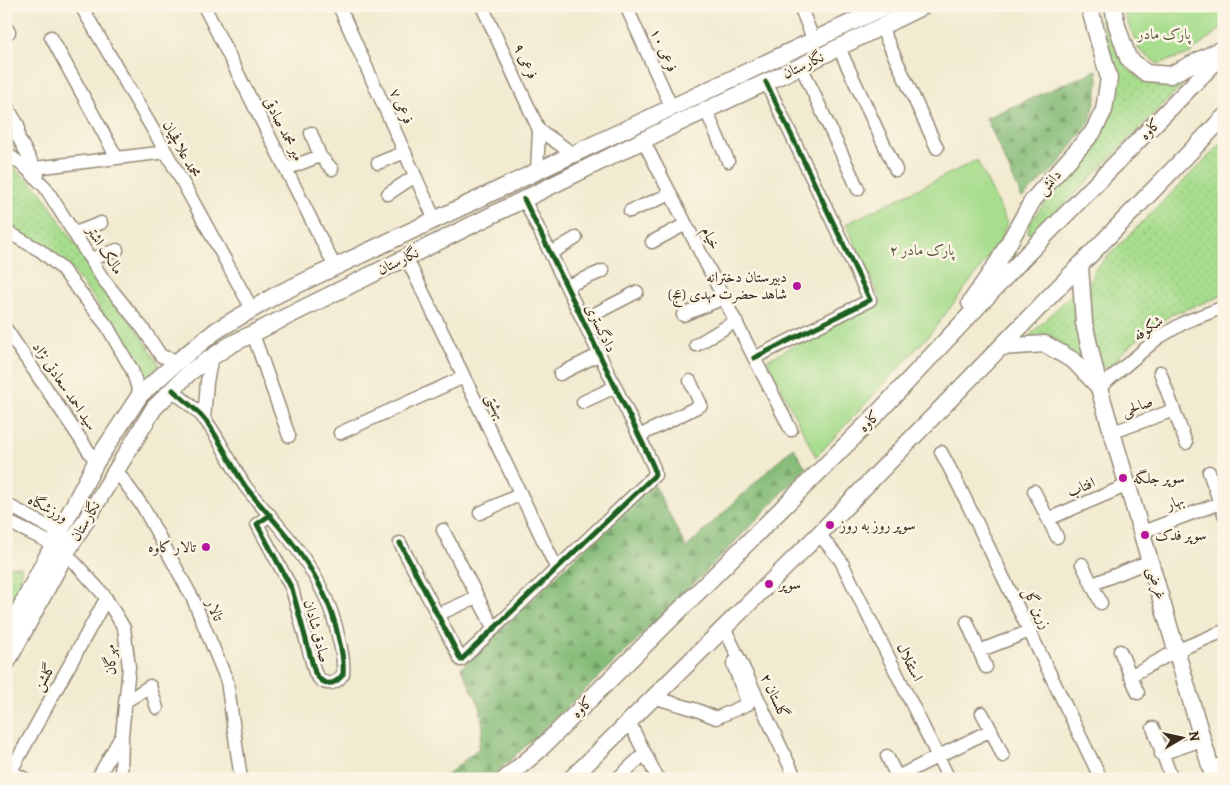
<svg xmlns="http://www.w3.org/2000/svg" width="1230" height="785" viewBox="0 0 1230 785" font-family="Alegreya,Amiri,serif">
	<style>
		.grass { fill: url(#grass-dots); stroke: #718456 }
		.forest { fill: url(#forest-firs); stroke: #60734b }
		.park { fill: #a7dd8d; stroke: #718456 }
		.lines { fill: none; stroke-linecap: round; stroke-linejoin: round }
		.minor-casing { stroke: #968a78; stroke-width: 15 }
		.major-casing { stroke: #968a78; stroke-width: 19 }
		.minor { stroke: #fff; stroke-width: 12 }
		.major { stroke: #fff; stroke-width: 16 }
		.cycleway-casing { stroke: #fcf5e5; stroke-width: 8 }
		.cycleway { stroke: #1b5e20; stroke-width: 5 }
		.poi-dot { fill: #b5179e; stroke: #fcf5e5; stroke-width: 2 }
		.labels { text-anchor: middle; stroke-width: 5; stroke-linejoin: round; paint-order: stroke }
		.park-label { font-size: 15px; fill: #56573a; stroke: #fcf5e5 }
		.street-label { font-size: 15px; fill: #3b2a1e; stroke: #fcf5e5 }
		.poi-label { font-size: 15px; fill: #3b2a1e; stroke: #fcf5e5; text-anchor: start }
	</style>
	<defs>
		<pattern id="grass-dots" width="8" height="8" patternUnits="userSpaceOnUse" patternTransform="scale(1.25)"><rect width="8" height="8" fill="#a7dd8d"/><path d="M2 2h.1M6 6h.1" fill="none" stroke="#91be79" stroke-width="1.8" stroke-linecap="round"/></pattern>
		<pattern id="forest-firs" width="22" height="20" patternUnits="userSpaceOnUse" patternTransform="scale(1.25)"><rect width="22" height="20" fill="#85bc78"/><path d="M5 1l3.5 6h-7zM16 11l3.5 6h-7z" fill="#6e9962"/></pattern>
	</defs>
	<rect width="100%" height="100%" fill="#fcf5e5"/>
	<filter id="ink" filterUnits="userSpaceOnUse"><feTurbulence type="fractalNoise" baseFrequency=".02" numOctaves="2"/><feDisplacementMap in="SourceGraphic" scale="10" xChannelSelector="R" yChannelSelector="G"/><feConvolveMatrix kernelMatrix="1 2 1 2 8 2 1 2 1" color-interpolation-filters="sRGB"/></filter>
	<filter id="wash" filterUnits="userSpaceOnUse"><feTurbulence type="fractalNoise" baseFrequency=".0096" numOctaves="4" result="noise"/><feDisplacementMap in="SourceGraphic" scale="20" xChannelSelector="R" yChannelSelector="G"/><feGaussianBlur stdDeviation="1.12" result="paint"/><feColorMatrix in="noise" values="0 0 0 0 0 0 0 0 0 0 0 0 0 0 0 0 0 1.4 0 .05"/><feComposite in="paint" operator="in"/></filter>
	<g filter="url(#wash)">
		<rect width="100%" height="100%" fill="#f2ebd1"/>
		<path class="grass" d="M 1096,6 L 1103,6 C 1108,28 1122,79 1149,80 C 1159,80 1187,71 1198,69 L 1037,233 L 1028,233 L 1030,222 L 1071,170 L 1094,146 L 1107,116 L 1115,76 L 1111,53 Z
			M 1224,141 L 1224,295 L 1171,315 L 1149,330 L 1123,352 L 1112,365 L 1105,368 L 1099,363 L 1088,300 L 1088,287 L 1094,270 Z
			M 6,161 L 40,190 L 100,283 L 143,338 L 159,365 L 141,383 L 99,306 L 67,263 L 45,246 L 6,225 Z
			M 1077,289 L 1090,372 L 1024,341 Z
			M 21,566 L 21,584 L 6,610 L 6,567 Z"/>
		<path class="forest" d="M 1097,70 L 1098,80 L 1096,99 L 1090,122 L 1056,167 L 1022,198 L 986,118 Z
			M 793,447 L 806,468 C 704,575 600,680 489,779 L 442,779 L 478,749 L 483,728 L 480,706 L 461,668 L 649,487 L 655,486 L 686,548 Z"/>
		<path class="park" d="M 1121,6 L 1224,6 L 1224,26 L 1189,54 L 1158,64 L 1139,50 Z
			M 977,160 L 1007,223 L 1000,242 L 931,333 L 816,457 L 767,360 L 881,301 L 846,224 Z"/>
	</g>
	<g filter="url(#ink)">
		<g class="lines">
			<g class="minor-casing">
				<path id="minor" d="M 81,6 L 166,152 L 252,309
					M 204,6 L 335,267
					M 339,6 L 435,220
					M 482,6 L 539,130 L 537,172
					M 626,6 L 672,108
					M 800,6 L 814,41
					M 6,27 L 9,32
					M 881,27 L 937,148
					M 51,37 L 117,158
					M 839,48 L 896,170
					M 801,66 L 858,189
					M 6,105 L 18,125 L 18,137 L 38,174
					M 706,110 L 728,161
					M 539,130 L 575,155
					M 311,133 L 320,156 L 332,169
					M 643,140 L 791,430
					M 6,153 L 25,167 L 45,187 L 103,279 L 144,330 L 161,356 L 178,361
					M 378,163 L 405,152
					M 35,168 L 166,152
					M 286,169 L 320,156
					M 388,194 L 415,176
					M 630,211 L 671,194
					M 6,231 L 41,251 L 62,269 L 107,326 L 132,370 L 140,395
					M 75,233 L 101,223
					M 652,242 L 686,224
					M 551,253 L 576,238
					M 406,257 L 557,569
					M 91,259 L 117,250
					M 567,286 L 603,271
					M 683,315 L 724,298
					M 583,320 L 637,292
					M 6,329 L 96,462
					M 253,334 L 289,436
					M 696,345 L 736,321
					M 754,358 L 870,300 L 766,82
					M 1160,372 L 1186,443
					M 560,374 L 600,354
					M 1099,388 L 1158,338 L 1185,322 L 1224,307
					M 173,390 C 183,400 197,409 206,421 C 221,441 231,465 245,486 C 255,499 266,511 277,524 C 305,556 331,597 339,640 C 342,651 344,662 343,674 C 334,687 323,686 315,673 L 292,589 L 257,524 L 270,515
					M 583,402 L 615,387
					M 204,419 L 207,382 L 212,357
					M 1113,432 L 1174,410
					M 340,433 L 464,377
					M 639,436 L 701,405 L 690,381
					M 941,452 L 957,482 L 1101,779
					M 116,470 L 143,507 L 193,599 L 227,681 L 241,779
					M 1209,472 L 1224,514
					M 1034,491 L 1057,537
					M 6,504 L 67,537
					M 480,513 L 521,494
					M 1048,519 L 1128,485
					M 6,521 L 53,544
					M 443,530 L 494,629
					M 1142,532 L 1220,503
					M 819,534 L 841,561 L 949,779
					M 400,543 L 461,660 L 655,475 L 654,468 L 644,446 L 524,199
					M 66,553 L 104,595 L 124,628 L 129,667 L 122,735 L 97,779
					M 1082,564 L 1101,603
					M 1093,584 L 1150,561
					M 437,615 L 477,597
					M 967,622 L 986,667
					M 724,627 L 796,779
					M 979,651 L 1030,631
					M 1120,651 L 1138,693
					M 1130,676 L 1176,651 L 1224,631
					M 653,697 L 697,710 L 716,718 L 748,704 L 733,664 L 735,661
					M 125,702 L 150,686 L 157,708
					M 982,713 L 991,730
					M 629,722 L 658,779
					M 1153,728 L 1169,771
					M 1161,754 L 1202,740
					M 887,756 L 898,779
					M 1211,768 L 1224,763
					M 6,769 L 25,779
					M 11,771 L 106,599
					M 897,777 L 991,730 L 1003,756
					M 121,779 L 122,736
					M 617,779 L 645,753"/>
			</g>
			<g class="major-casing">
				<path id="major" d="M 1113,6 L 1117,26 L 1128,58 L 1146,73 L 1170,75 L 1220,50
					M 1080,265 L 1084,323 L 1099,388 L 1214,779
					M 970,303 L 998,262 L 1033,200 L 1093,132 L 1104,110 L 1109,78 L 1089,6
					M 1001,347 L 1045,344 L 1074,361 L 1098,386
					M 6,636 L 96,462 L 140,395 L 178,361 L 217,330 L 278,294 L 886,6
					M 6,664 L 66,553 L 154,408 L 190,372 L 230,345 L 302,309 L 672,126 L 801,66 L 923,6
					M 505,779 L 538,751 L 876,415 L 1027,254 L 1224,53
					M 571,779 L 819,534 L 1224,117"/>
			</g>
			<use href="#minor" class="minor"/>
			<use href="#major" class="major"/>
			<g class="cycleway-casing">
				<path id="cycleway" d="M 754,358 L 870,300 L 766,82
					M 173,390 C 183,400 197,409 206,421 C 221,441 231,465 245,486 C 255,499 266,511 277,524 C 305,556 331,597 339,640 C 342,651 344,662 343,674 C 334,687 323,686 315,673 L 292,589 L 257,524 L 270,515
					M 400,543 L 461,660 L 655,475 L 654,468 L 644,446 L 524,199"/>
			</g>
			<use href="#cycleway" class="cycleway"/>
		</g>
	</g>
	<g class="poi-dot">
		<circle cx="797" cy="286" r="5"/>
		<circle cx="1123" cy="478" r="5"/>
		<circle cx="830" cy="525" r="5"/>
		<circle cx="1145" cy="535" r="5"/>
		<circle cx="206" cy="547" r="5"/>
		<circle cx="769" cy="584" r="5"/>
	</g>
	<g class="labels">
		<g class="park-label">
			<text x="1164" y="39">پارک مادر</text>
			<text x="922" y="255">پارک مادر ۲</text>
		</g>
		<g class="street-label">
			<text transform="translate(664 50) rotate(66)" y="5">فرعی ۱۰</text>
			<text transform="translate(526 61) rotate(65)" y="5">فرعی ۹</text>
			<text transform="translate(803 65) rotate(-25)" y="5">نگارستان</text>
			<text transform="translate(402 106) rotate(66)" y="5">فرعی ۷</text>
			<text transform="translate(284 129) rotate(63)" y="5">میر محمد صادقی</text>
			<text transform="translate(1150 129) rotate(-46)" y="5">کاوه</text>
			<text transform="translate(182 149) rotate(61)" y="5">محمد علافچیان</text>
			<text transform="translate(1049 182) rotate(-48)" y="5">دانش</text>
			<text transform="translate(711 238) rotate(63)" y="5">خیام</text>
			<text transform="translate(105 250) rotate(57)" y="5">مالک اشتر</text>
			<text transform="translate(398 261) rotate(-26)" y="5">نگارستان</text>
			<text transform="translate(601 328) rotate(64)" y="5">دادگستری</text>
			<text transform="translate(1148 328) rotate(-35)" y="5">شکوفه</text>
			<text transform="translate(65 386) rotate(56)" y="5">سید احمد سعادتی نژاد</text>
			<text transform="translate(496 406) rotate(64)" y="5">بهشتی</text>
			<text transform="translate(1137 406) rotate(-21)" y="5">صالحی</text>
			<text transform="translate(869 421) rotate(-45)" y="5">کاوه</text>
			<text transform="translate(1081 487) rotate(-23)" y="5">افتاب</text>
			<text transform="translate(1175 502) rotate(-20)" y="5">بهار</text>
			<text transform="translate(48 508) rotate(28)" y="5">ورزشگاه</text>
			<text transform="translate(85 521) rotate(-59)" y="5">نگارستان</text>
			<text transform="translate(1157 583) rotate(74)" y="5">غرضی</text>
			<text transform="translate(1037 608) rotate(64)" y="5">زرین گل</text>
			<text transform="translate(215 610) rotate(67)" y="5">تالار</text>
			<text transform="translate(317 631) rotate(75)" y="5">صادق شادان</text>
			<text transform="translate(110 660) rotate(-92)" y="5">مهرگان</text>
			<text transform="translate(910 662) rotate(64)" y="5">استقلال</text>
			<text transform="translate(44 677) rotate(-61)" y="5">گلشن</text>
			<text transform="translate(775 696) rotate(65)" y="5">گلستان ۲</text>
			<text transform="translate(582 707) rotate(-45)" y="5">کاوه</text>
		</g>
		<g class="poi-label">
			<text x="787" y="282" text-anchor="end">دبیرستان دخترانه<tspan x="787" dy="17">شاهد حضرت مهدی (عج)</tspan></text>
			<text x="1133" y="483">سوپر جلگه</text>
			<text x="840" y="530">سوپر روز به روز</text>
			<text x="1155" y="540">سوپر فدک</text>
			<text x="196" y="552" text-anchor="end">تالار کاوه</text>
			<text x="779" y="589">سوپر</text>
		</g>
	</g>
	<rect width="1230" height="785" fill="none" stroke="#fcf5e5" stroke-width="25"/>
	<g transform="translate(1182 738) rotate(81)" stroke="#fcf5e5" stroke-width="4" paint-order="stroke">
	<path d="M0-4L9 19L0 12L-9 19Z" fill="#3b2a1e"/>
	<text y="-8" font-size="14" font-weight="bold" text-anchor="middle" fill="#3b2a1e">N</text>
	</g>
</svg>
